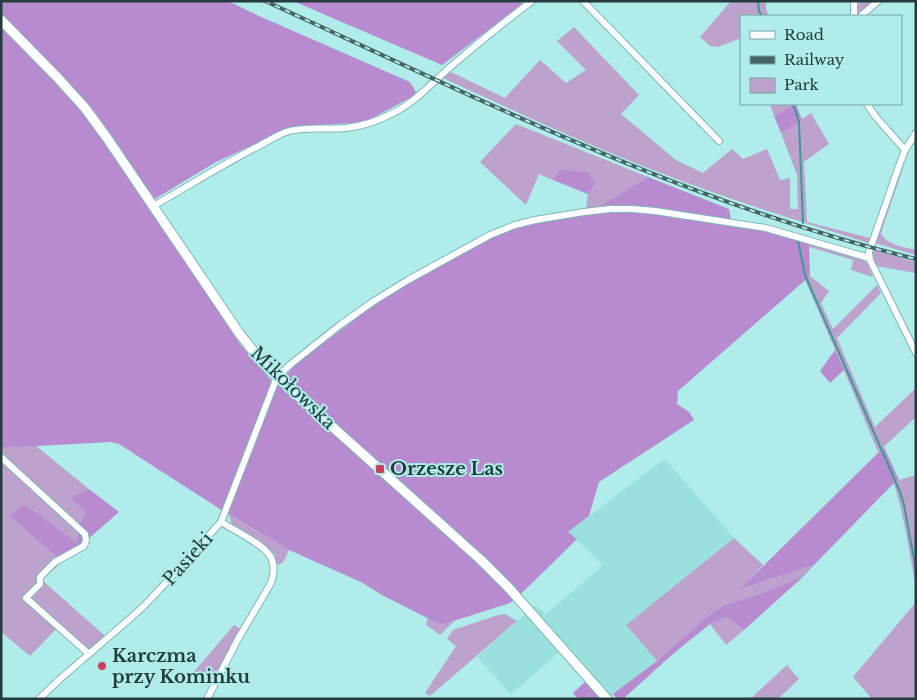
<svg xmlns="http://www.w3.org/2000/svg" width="917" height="700" viewBox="0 0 917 700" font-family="'Libre Baskerville',serif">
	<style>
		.built { fill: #9ae1de }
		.green { fill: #bda2cd }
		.forest { fill: #b88bd1 }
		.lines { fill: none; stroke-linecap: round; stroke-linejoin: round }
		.stream { stroke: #3a9a98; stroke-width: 2 }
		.street-casing { stroke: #7cb8b5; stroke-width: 8 }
		.secondary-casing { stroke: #7cb8b5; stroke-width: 11 }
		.street { stroke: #fff; stroke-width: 6 }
		.secondary { stroke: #fff; stroke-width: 9 }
		.rail-casing { stroke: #446564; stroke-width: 4 }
		.rail { stroke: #afecea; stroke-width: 2; stroke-dasharray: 5.5; stroke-linecap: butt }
		.poi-dot { fill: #cd3d5b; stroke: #afecea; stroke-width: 2 }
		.labels { text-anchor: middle; stroke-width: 4; stroke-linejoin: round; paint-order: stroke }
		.street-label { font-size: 18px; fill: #243d3c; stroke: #afecea }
		.poi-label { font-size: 18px; font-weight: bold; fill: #243d3c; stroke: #afecea; text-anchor: start }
	</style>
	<rect width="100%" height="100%" fill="#afecea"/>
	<path class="built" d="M 665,459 L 734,538 L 626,625 L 657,661 L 610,697 L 567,646 L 511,694 L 477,657 L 536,605 L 546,614 L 603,565 L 568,532 Z"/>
	<path class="green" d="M 731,1 L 766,1 L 766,9 L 769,16 L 741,16 L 741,38 L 718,47 L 710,46 L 700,37 Z
		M 859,1 L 875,1 L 861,14 L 857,14 Z
		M 574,27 L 639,95 L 621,114 L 676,160 L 703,173 L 732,149 L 743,159 L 767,149 L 780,180 L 790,178 L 790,209 L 798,209 L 797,175 L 781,133 L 811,113 L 829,144 L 804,162 L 807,222 L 870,238 L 869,243 C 794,220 719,196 645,167 C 577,140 510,109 443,78 L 451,72 L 505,98 L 540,60 L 566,83 L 586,70 L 557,41 Z
		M 770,104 L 796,104 L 774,116 Z
		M 516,124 L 648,177 L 585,215 L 588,194 L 596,183 L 559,170 L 553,180 L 539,174 L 526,205 L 480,162 Z
		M 903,168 L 881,233 C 886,245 904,247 916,250 L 916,255 L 875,243 L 900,170 Z
		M 809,244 L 863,260 L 867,263 L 873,277 L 851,270 L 853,260 L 809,247 Z
		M 873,250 L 916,262 L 916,273 L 876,266 C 874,261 871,256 873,250 Z
		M 810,276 L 829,291 L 821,303 L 833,329 L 877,285 L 881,293 L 837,338 L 875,427 L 916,388 L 916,417 L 878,452 L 848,380 L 805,280 Z
		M 36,446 L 89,489 L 72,498 L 86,513 L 80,523 L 78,544 L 25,504 L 11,515 L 62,562 L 42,580 L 105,636 L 90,650 L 60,625 L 30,656 L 1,632 L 1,448 Z
		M 916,475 L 916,587 C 909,553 905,518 894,484 L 899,480 Z
		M 229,515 L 289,550 L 284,561 L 279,565 L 276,562 L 275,555 L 267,547 L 232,525 Z
		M 734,538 L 763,565 L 740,590 L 814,565 L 804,576 L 757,595 L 724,605 L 704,619 L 657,661 L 626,625 Z
		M 916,602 L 916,699 L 872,699 L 853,677 Z
		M 505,614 L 517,621 L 430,696 L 425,693 L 456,646 L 447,639 L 453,630 L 495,616 Z
		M 727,617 L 744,630 L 726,645 L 710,624 Z
		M 428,618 L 441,625 L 454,621 L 440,635 L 426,625 Z
		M 234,625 L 240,629 L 210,685 L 192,674 Z
		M 787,665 L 799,679 L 778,699 L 750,699 Z"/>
	<path class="forest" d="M 1,1 L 228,1 L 259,16 L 410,82 L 417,94 L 365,122 L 292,127 L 216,162 L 148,203 L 240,344 L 276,386 L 297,363 L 375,304 L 410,283 L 492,237 L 516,227 L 585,215 L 648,177 L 729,209 L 732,225 L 766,231 L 809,244 L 810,276 L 678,391 L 677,404 L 689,412 L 694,420 L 599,482 L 589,516 L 568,532 L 577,539 L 525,590 L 510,603 L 441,625 L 382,595 L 361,582 L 289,550 L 223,511 L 119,444 L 111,442 L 1,448 Z
		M 293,1 L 520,1 L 522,4 L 442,65 Z
		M 796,104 L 802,120 L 781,133 L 774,116 Z
		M 559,170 L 587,172 L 596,183 L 588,194 L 553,180 Z
		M 835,350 L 844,370 L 830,383 L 820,371 Z
		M 884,447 L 899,480 L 891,486 L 814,565 L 739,590 Z
		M 89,489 L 119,512 L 62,562 L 10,515 L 25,504 L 77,543 L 80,523 L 86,513 L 71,498 Z
		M 804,576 L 744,630 L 727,617 L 710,624 L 674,653 L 623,699 L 617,699 L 613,694 L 657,661 L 704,619 L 724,605 L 757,595 Z
		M 585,682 L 600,699 L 578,699 L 573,693 Z"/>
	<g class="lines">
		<path class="stream" d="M 758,1 L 759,11 L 762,16
			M 793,104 L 799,122 L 803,223
			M 798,241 L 805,275 L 900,492 L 904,505 L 916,570"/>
		<g class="street-casing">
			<path id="street" d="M 583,1 L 719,141
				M 854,16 L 854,1
				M 861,16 L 878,1
				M 867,104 L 875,116 L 905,150
				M 916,133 L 905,150 L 899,166 L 869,252 L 870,260 L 874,268 L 916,353
				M 153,206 C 187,187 220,166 255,148 C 265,143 275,136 286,132 C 305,126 326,130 346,128 C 363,126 378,121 393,113 C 415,102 431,84 449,68 C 476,45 504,22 532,1
				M 1,457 L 85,534 L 86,540 L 84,546 L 55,562 L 40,577 L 40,584 L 26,598 L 89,654
				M 39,699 L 60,679 L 126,622 L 144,606 L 173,575 L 221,522 L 277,377 L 291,364 L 340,325 L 374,301 L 408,280 L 490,235 L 515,225 L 535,220 L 584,212 L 610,209 L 632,209 L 655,211 L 766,228 L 869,258
				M 207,699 L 238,639 L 271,583 C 280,557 265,548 245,536 C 237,531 229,527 221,522"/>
		</g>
		<g class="secondary-casing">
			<path id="secondary" d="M 1,20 L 57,77 L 85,108 L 107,138 L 239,333 L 261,361 L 277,377 L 482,561 L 508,587 L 607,699"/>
		</g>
		<use href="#street" class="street"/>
		<use href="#secondary" class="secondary"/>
		<g class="rail-casing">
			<path id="rail" d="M 265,1 C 477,98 688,204 916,259"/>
		</g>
		<use href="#rail" class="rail"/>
	</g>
	<g class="poi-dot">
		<rect x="375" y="464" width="10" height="10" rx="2.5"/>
		<circle cx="102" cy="666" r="5"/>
	</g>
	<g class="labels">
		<g class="street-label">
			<text transform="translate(293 388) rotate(44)" y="6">Mikołowska</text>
			<text transform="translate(188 559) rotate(-48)" y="6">Pasieki</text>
		</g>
		<g class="poi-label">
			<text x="390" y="475">Orzesze Las</text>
			<text x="112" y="662">Karczma<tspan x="112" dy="21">przy Kominku</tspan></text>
		</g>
	</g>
	<rect width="917" height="700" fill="none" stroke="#243d3c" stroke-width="5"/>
	<rect x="740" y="15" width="162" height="90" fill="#afecea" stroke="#77a6a4"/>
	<rect x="750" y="31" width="25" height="8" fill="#ffffff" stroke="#77a6a4"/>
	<text x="784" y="40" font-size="15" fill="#243d3c">Road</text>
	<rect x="750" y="56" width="25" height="8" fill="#446564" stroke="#77a6a4"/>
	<text x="784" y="65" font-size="15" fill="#243d3c">Railway</text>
	<rect x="750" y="78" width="25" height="15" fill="#bda2cd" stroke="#77a6a4"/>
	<text x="784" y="90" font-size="15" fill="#243d3c">Park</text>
</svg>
